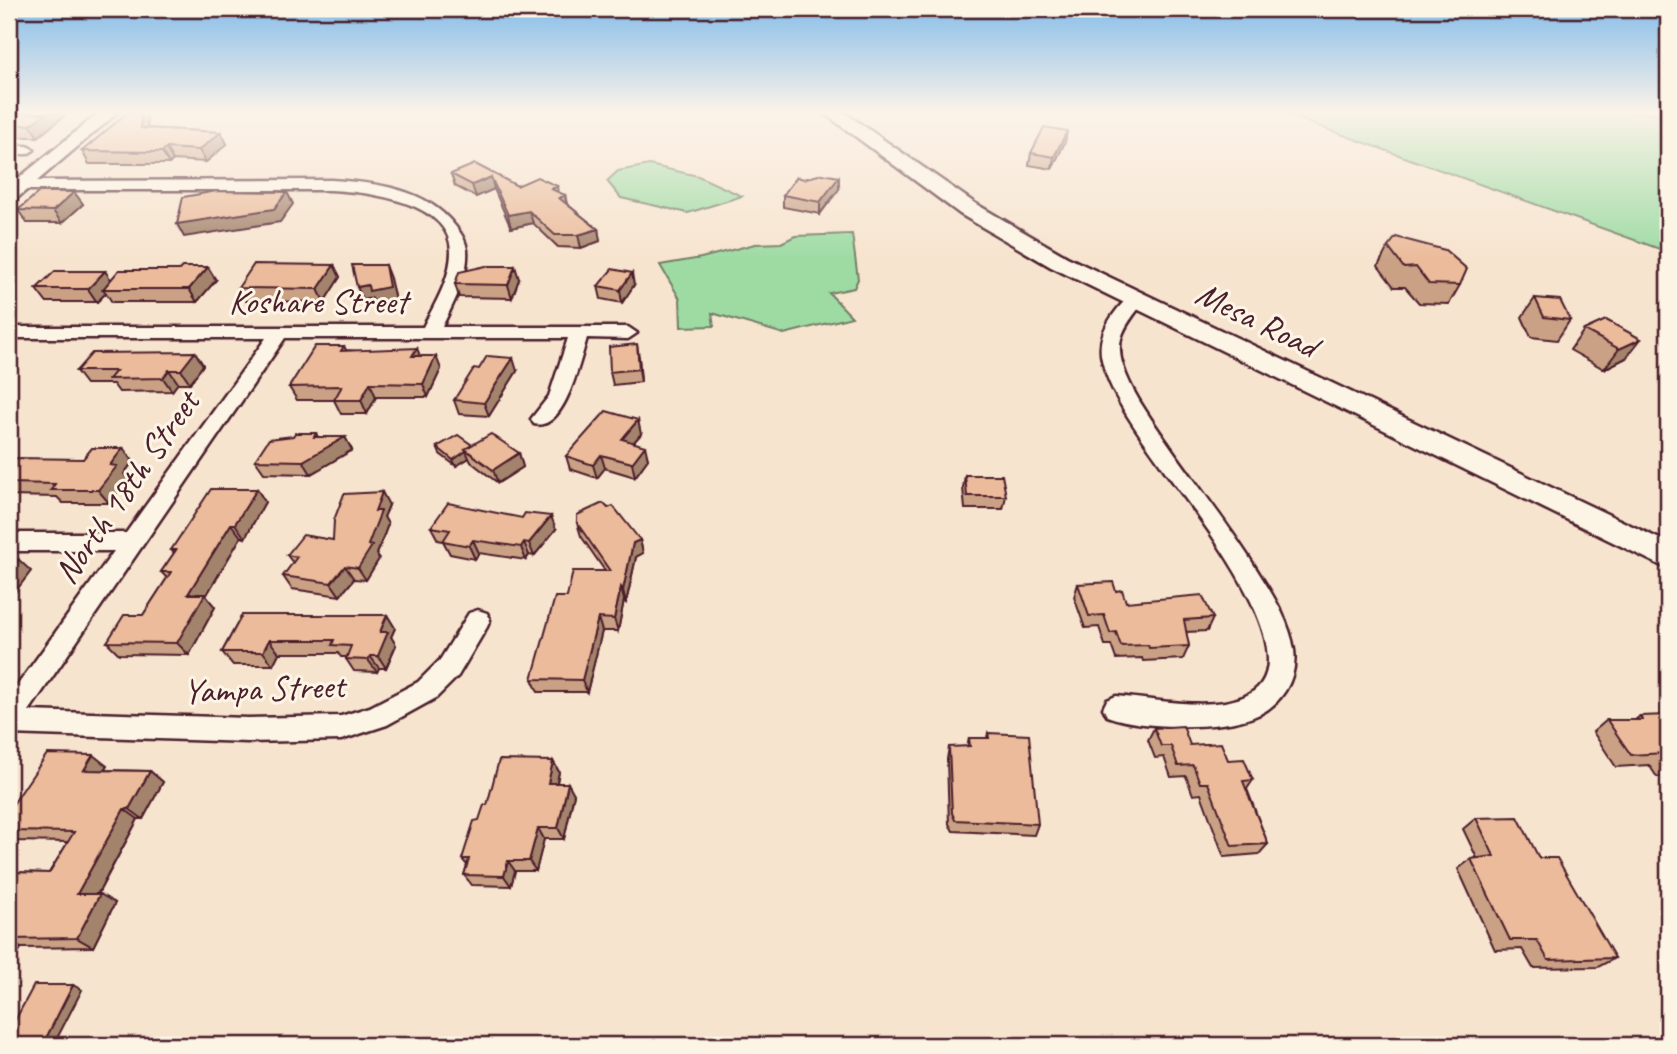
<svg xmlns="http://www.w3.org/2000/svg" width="1677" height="1054" viewBox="0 0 1677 1054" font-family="Caveat,sans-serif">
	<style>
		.green { fill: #9ddba3; stroke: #747d67; stroke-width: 2 }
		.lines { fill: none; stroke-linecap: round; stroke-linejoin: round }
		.minor-casing { stroke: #4a1f2b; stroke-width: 5 }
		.tertiary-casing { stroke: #4a1f2b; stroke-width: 5 }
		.secondary-casing { stroke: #4a1f2b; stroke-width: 5 }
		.minor { fill: #fcf5e5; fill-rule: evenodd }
		.tertiary { fill: #fcf5e5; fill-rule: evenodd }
		.secondary { fill: #fcf5e5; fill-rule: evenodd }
		.wall { fill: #caa185; stroke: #4a1f2b; stroke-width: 2 }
		.shaded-wall { fill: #a4836c; stroke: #4a1f2b; stroke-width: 2 }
		.building { fill: #ebbb9b; stroke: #4a1f2b; stroke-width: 2 }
		.labels { text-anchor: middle; stroke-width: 6; stroke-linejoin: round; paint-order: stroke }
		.street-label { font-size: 35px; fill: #4a1f2b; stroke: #fcf5e5 }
	</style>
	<rect width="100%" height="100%" fill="#f7e4cf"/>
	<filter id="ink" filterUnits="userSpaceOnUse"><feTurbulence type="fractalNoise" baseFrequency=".0143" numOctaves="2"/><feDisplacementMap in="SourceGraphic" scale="14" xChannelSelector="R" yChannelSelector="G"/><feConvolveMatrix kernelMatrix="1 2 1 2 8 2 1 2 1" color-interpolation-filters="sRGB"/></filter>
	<g filter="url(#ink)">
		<path class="green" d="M 1282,113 L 1668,113 L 1668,252 Z
			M 649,165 L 698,176 L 742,196 L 688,213 L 621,198 L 607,181 L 618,171 Z
			M 852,234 L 858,279 L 854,288 L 829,293 L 852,317 L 784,334 L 712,313 L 714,326 L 681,327 L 680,299 L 660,265 L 701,258 L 755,244 L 781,243 L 795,236 Z"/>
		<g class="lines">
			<g class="minor-casing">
				<path id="minor" d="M 9,146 L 27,146 L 34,150 L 27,154 L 9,154 Z
					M 331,180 C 376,183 426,188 455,226 C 461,233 466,241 467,250 C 469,276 453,304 442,327 L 628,327 L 637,333 L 628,339 L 587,338 C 580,360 565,432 534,424 L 531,419 L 549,396 L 568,338 L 285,338 L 29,711 L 248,718 L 341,716 L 370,707 L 418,682 L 440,660 L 469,613 L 478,610 L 487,613 L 490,620 L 487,627 L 458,676 L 436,698 L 387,725 L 341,740 L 248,742 L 9,734 L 9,697 L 114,551 L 9,551 L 9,533 L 126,533 L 266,338 L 9,338 L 9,327 L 423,327 C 435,304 451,278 451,251 C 450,201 367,192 331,190 L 9,190 L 9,181 Z
					M 1136,295 L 1145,300 C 1129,322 1113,336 1123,366 C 1131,391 1147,413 1162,435 C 1195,483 1232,528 1262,578 C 1276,600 1290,624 1294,650 C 1298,680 1280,707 1253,717 C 1218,730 1142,729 1107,716 L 1103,708 L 1107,700 L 1116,696 C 1153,699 1209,711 1243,697 C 1322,666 1191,508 1165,471 C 1144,440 1110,397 1102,360 C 1098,343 1103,329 1113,315 C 1119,307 1126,297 1136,295 Z"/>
			</g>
			<g class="tertiary-casing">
				<path id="tertiary" d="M 99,113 L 117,113 L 16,199 L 9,201 L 9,186 Z"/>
			</g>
			<g class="secondary-casing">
				<path id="secondary" d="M 824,113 L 845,113 L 976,204 L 1067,257 L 1668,543 L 1668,569 L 1051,267 L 960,214 Z"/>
			</g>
			<use href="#minor" class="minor"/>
			<use href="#tertiary" class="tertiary"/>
			<use href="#secondary" class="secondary"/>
		</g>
		<path class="wall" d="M 9,113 L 62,113 L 64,116 L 38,137 L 9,137 Z
			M 148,128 L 221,132 L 227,144 L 206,162 L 173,160 L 169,164 L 89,164 L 82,151 Z
			M 1067,131 L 1065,142 L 1052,169 L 1029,165 L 1031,153 Z
			M 475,164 L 517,186 L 559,193 L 565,195 L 567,204 L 598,229 L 600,241 L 581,248 L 558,247 L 533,223 L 511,228 L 494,189 L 476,197 L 455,186 L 451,174 Z
			M 839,189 L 820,214 L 783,207 L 783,195 Z
			M 74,192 L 83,204 L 62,223 L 27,223 L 18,210 Z
			M 1388,247 L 1460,285 L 1449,304 L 1419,303 L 1405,287 L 1394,287 L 1378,266 Z
			M 334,265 L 340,277 L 324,302 L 246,301 L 238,288 Z
			M 519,279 L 512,298 L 459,297 L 455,284 Z
			M 111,280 L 216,280 L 197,302 L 112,302 L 106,293 L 97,302 L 46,302 L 36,289 Z
			M 634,285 L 622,303 L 601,299 L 598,286 Z
			M 1535,298 L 1570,320 L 1557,340 L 1531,337 L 1522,317 Z
			M 1606,320 L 1626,358 L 1604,369 L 1570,350 L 1584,330 Z
			M 344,346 L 346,350 L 420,356 L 441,369 L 428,397 L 376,397 L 367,414 L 341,414 L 334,400 L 297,400 L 289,387 Z
			M 195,352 L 203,365 L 190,383 L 178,383 L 172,391 L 119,392 L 113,384 L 86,384 L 76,371 Z
			M 639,357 L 641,382 L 613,385 L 610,372 Z
			M 517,371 L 489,416 L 459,414 L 454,400 Z
			M 316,433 L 318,437 L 345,437 L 352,450 L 311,474 L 264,473 L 255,460 L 293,436 Z
			M 641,434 L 634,442 L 648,459 L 635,477 L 605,468 L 597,478 L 570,469 L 566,456 Z
			M 472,445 L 519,453 L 523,467 L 498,483 L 471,462 L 469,458 L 456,466 L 440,454 L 437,447 Z
			M 123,448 L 133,461 L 124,474 L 128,479 L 109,503 L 63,503 L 57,497 L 9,496 L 9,459 L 12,463 L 83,459 Z
			M 965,475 L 1006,496 L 1003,509 L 965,509 L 963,488 Z
			M 257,489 L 265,502 L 245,538 L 241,537 L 206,596 L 215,607 L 189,655 L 119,654 L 107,642 L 143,615 L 167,578 L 161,572 L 174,553 L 171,550 Z
			M 389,505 L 384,517 L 388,524 L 377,554 L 379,559 L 366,580 L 354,579 L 340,596 L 292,589 L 283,576 L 293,563 L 287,555 L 333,540 Z
			M 577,523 L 640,540 L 643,553 L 636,557 L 626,603 L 624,600 L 618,631 L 602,631 L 587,692 L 538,692 L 532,679 L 567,597 L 605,571 L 581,536 Z
			M 431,527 L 556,529 L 534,556 L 529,555 L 526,560 L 479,553 L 475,559 L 450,554 L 443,541 L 438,540 Z
			M 1078,584 L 1116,591 L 1126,602 L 1213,618 L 1207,631 L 1186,632 L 1189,646 L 1183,659 L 1143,661 L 1142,658 L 1116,659 L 1111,645 L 1105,645 L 1099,627 L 1085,628 L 1074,597 Z
			M 242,615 L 387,615 L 395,628 L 391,637 L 396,645 L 386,668 L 379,668 L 377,672 L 354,671 L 346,659 L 346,657 L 341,657 L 338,653 L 279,653 L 273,665 L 233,665 L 222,652 Z
			M 1668,708 L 1668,777 L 1657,777 L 1649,765 L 1616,767 L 1593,732 L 1607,720 L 1635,720 L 1640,716 L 1659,716 Z
			M 1154,728 L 1190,745 L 1228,760 L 1253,780 L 1247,789 L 1268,844 L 1259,854 L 1224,857 L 1201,794 L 1193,795 L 1186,776 L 1171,777 L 1164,757 L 1155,758 L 1148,740 Z
			M 988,733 L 1038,824 L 1034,835 L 953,831 L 949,824 L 947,759 L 949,747 L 967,747 L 969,738 L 987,738 Z
			M 553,761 L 559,772 L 557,783 L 574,794 L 564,839 L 544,839 L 536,871 L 515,871 L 511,886 L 472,885 L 464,875 L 467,865 L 462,859 L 487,805 Z
			M 107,766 L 104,770 L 150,771 L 163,782 L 143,819 L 138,819 L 98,894 L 115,903 L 93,947 L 21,948 L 9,969 L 9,872 L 49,873 L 68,842 L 11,841 L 9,839 L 9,810 Z
			M 1476,818 L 1539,858 L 1615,958 L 1598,967 L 1533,968 L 1522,949 L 1495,950 L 1458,869 L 1471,859 L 1477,858 L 1463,829 Z"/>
		<path class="shaded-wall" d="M 46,113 L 62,113 L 64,116 L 38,137 L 30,125 Z
			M 141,113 L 147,113 L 148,140 L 141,128 Z
			M 1067,131 L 1065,142 L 1052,169 L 1054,157 Z
			M 221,132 L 227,144 L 206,162 L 199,150 Z
			M 166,148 L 173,160 L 169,164 L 162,152 Z
			M 491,177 L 494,189 L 476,197 L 472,185 Z
			M 839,177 L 839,189 L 820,214 L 820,202 Z
			M 557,186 L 560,198 L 565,195 L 567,207 L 551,189 Z
			M 74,192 L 83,204 L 62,223 L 53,211 Z
			M 287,192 L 293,204 L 280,222 L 184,237 L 177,224 Z
			M 529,211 L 533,223 L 511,228 L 508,215 Z
			M 598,229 L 600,241 L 581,248 L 578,235 Z
			M 334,265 L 340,277 L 324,302 L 318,289 Z
			M 385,265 L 390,278 L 395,300 L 375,304 L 372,298 L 363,300 L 357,287 L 368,285 Z
			M 515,266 L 519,279 L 512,298 L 508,285 Z
			M 208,267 L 216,280 L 197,302 L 189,289 Z
			M 105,271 L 114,284 L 103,289 L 106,293 L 97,302 L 88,289 Z
			M 632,273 L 634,285 L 622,303 L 620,290 Z
			M 1641,339 L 1626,358 L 1604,369 L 1619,349 Z
			M 637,344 L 639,357 L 641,382 L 639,369 Z
			M 417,348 L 422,361 L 412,356 Z
			M 195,352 L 203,365 L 190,383 L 181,370 Z
			M 436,356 L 441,369 L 428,397 L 423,384 Z
			M 513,358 L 517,371 L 489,416 L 484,403 Z
			M 169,370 L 178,383 L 172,391 L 163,378 Z
			M 370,383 L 376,397 L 367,414 L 361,400 Z
			M 638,420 L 641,434 L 625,452 L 622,439 Z
			M 345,437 L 352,450 L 311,474 L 303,461 Z
			M 645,446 L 648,459 L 635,477 L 632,463 Z
			M 123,448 L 133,461 L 124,474 L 128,479 L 109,503 L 98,490 L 110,465 Z
			M 466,451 L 469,458 L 456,466 L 453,460 Z
			M 519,453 L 523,467 L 498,483 L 493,470 Z
			M 601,455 L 605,468 L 597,478 L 593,465 Z
			M 257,489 L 265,502 L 245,538 L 235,524 Z
			M 382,492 L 389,505 L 384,517 L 388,524 L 377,554 L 379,559 L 366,580 L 358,568 L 368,545 L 375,511 Z
			M 551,516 L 556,529 L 534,556 L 529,543 Z
			M 231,524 L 241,537 L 206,596 L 215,607 L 189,655 L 177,643 L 188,594 Z
			M 473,540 L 479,553 L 475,559 L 469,546 Z
			M 640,540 L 643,553 L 636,557 L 626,603 L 623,590 L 633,543 Z
			M 524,542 L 529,555 L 526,560 L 521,547 Z
			M 18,559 L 31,571 L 9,600 L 9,572 Z
			M 345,566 L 354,579 L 340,596 L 331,583 Z
			M 621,587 L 624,600 L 618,631 L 614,619 Z
			M 387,615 L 395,628 L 391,637 L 396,645 L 386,668 L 378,656 L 380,632 Z
			M 598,618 L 602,631 L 587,692 L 582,680 Z
			M 269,640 L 279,653 L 273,665 L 263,652 Z
			M 370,656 L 379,668 L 377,672 L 368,660 Z
			M 93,755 L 107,766 L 98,781 L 84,770 Z
			M 553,761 L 559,772 L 554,794 L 548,783 Z
			M 150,771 L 163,782 L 143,819 L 129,809 Z
			M 568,783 L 574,794 L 564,839 L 558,828 Z
			M 124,809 L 138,819 L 92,904 L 77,894 Z
			M 538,828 L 544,839 L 536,871 L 529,861 Z
			M 508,861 L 515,871 L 511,886 L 504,876 Z
			M 100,894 L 115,903 L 93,947 L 77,938 Z
			M 9,942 L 21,948 L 9,969 Z
			M 73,985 L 82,990 L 54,1044 L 57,1045 L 47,1045 L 43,1044 Z"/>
		<path class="building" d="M 9,113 L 46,113 L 30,125 L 9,125 Z
			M 127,113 L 141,113 L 141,128 L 221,132 L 199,150 L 166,148 L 162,152 L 82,151 Z
			M 1044,127 L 1067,131 L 1054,157 L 1031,153 Z
			M 475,164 L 517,186 L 537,177 L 557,186 L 551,189 L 565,195 L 559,198 L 598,229 L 578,235 L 555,235 L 529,211 L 508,215 L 491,177 L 472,185 L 451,174 Z
			M 822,174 L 839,177 L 820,202 L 783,195 L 797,177 L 804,179 Z
			M 217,191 L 287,192 L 274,209 L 177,224 L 183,197 Z
			M 39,192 L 74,192 L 53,211 L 18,210 Z
			M 1396,237 L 1445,250 L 1467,269 L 1460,285 L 1429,284 L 1416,267 L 1404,268 L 1388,247 Z
			M 254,264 L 334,265 L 318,289 L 238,288 Z
			M 352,265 L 385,265 L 389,287 L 369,291 L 368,285 L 357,287 Z
			M 486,266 L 515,266 L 508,285 L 455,284 L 459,272 Z
			M 182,267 L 208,267 L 189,289 L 103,289 L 119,270 L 179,270 Z
			M 612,269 L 632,273 L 620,290 L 598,286 Z
			M 55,271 L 105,271 L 88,289 L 36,289 Z
			M 1535,298 L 1560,300 L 1570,320 L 1544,317 Z
			M 1606,320 L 1641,339 L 1619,349 L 1584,330 Z
			M 637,344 L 639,369 L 610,372 L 609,347 Z
			M 315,346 L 344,346 L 341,351 L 417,348 L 412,356 L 436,356 L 423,384 L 370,383 L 361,400 L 334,400 L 342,386 L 289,387 Z
			M 195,352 L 181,370 L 169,370 L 163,378 L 109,379 L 116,371 L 76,371 L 92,353 Z
			M 487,356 L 513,358 L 484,403 L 454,400 L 474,368 L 479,369 Z
			M 606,411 L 638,420 L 622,439 L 645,446 L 632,463 L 601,455 L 593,465 L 566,456 Z
			M 295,433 L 316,433 L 314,437 L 345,437 L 303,461 L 255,460 L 269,439 L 293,436 Z
			M 491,434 L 519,453 L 493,470 L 465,449 Z
			M 458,435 L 472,445 L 465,449 L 466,451 L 453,460 L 437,447 Z
			M 92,448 L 123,448 L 110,465 L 117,466 L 98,490 L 51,490 L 55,484 L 9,483 L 9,466 L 16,458 L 83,459 Z
			M 965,475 L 1002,475 L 1006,496 L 967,496 Z
			M 211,489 L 257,489 L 235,524 L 231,524 L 188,594 L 205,594 L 177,643 L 107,642 L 124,615 L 143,615 L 171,572 L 161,572 L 176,550 L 171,550 Z
			M 382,492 L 375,511 L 381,511 L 368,545 L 372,546 L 358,568 L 345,566 L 331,583 L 283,576 L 297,557 L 287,555 L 303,535 L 333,540 L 334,520 L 344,494 Z
			M 448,503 L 522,518 L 525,513 L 551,516 L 529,543 L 524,542 L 521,547 L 473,540 L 469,546 L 443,541 L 450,530 L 431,527 Z
			M 603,503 L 608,508 L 613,506 L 640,540 L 633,543 L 623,590 L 621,587 L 614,619 L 598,618 L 582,680 L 532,679 L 555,597 L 567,597 L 573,571 L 610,571 L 577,523 L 577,515 Z
			M 9,559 L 18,559 L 9,572 Z
			M 1113,582 L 1116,591 L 1122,590 L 1126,602 L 1202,595 L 1213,618 L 1184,620 L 1189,646 L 1149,648 L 1148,645 L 1121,646 L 1116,632 L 1110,633 L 1104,615 L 1089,616 L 1078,584 Z
			M 242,615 L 387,615 L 380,632 L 388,632 L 378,656 L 370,656 L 368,660 L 346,659 L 351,646 L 332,645 L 334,640 L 269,640 L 263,652 L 222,652 Z
			M 1668,715 L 1668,758 L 1665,753 L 1631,755 L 1607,720 L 1642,720 L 1640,716 Z
			M 1183,726 L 1190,745 L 1221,743 L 1228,760 L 1244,759 L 1253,780 L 1243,781 L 1268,844 L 1232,846 L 1208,783 L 1200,783 L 1193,765 L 1178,766 L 1171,746 L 1161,746 L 1154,728 Z
			M 988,733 L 1029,735 L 1038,824 L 955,820 L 952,813 L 949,747 L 970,746 L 969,738 L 989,738 Z
			M 47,754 L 93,755 L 84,770 L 150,771 L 129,809 L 124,809 L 77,894 L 100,894 L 77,938 L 9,939 L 9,872 L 49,873 L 74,832 L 9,831 L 9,810 Z
			M 499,760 L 553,761 L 548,783 L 568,783 L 558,828 L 538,828 L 529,861 L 508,861 L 504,876 L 464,875 L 469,859 L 462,859 L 474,821 L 479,820 L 484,805 L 487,805 Z
			M 1518,817 L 1539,858 L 1557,858 L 1615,958 L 1548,960 L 1537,940 L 1510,940 L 1471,859 L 1494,856 L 1476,818 Z
			M 34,985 L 73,985 L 43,1044 L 53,1044 L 52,1045 L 9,1045 L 17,1028 L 11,1028 Z"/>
	</g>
	<linearGradient id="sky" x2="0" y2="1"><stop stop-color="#84bcea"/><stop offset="0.43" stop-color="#fbf3e9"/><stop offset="1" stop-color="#fbf3e9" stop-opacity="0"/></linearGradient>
	<rect width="1677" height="260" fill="url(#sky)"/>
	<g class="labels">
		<g class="street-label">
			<text x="318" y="313">Koshare Street</text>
			<text transform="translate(1257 319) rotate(26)" y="12">Mesa Road</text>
			<text transform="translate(126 487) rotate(-55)" y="12">North 18th Street</text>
			<text transform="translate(264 688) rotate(-2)" y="12">Yampa Street</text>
		</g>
	</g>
	<rect width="1677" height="1054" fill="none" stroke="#fcf5e5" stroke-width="35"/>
	<rect x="18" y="18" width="1642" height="1019" fill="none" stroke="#4a1f2b" stroke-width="2.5" filter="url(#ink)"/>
</svg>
